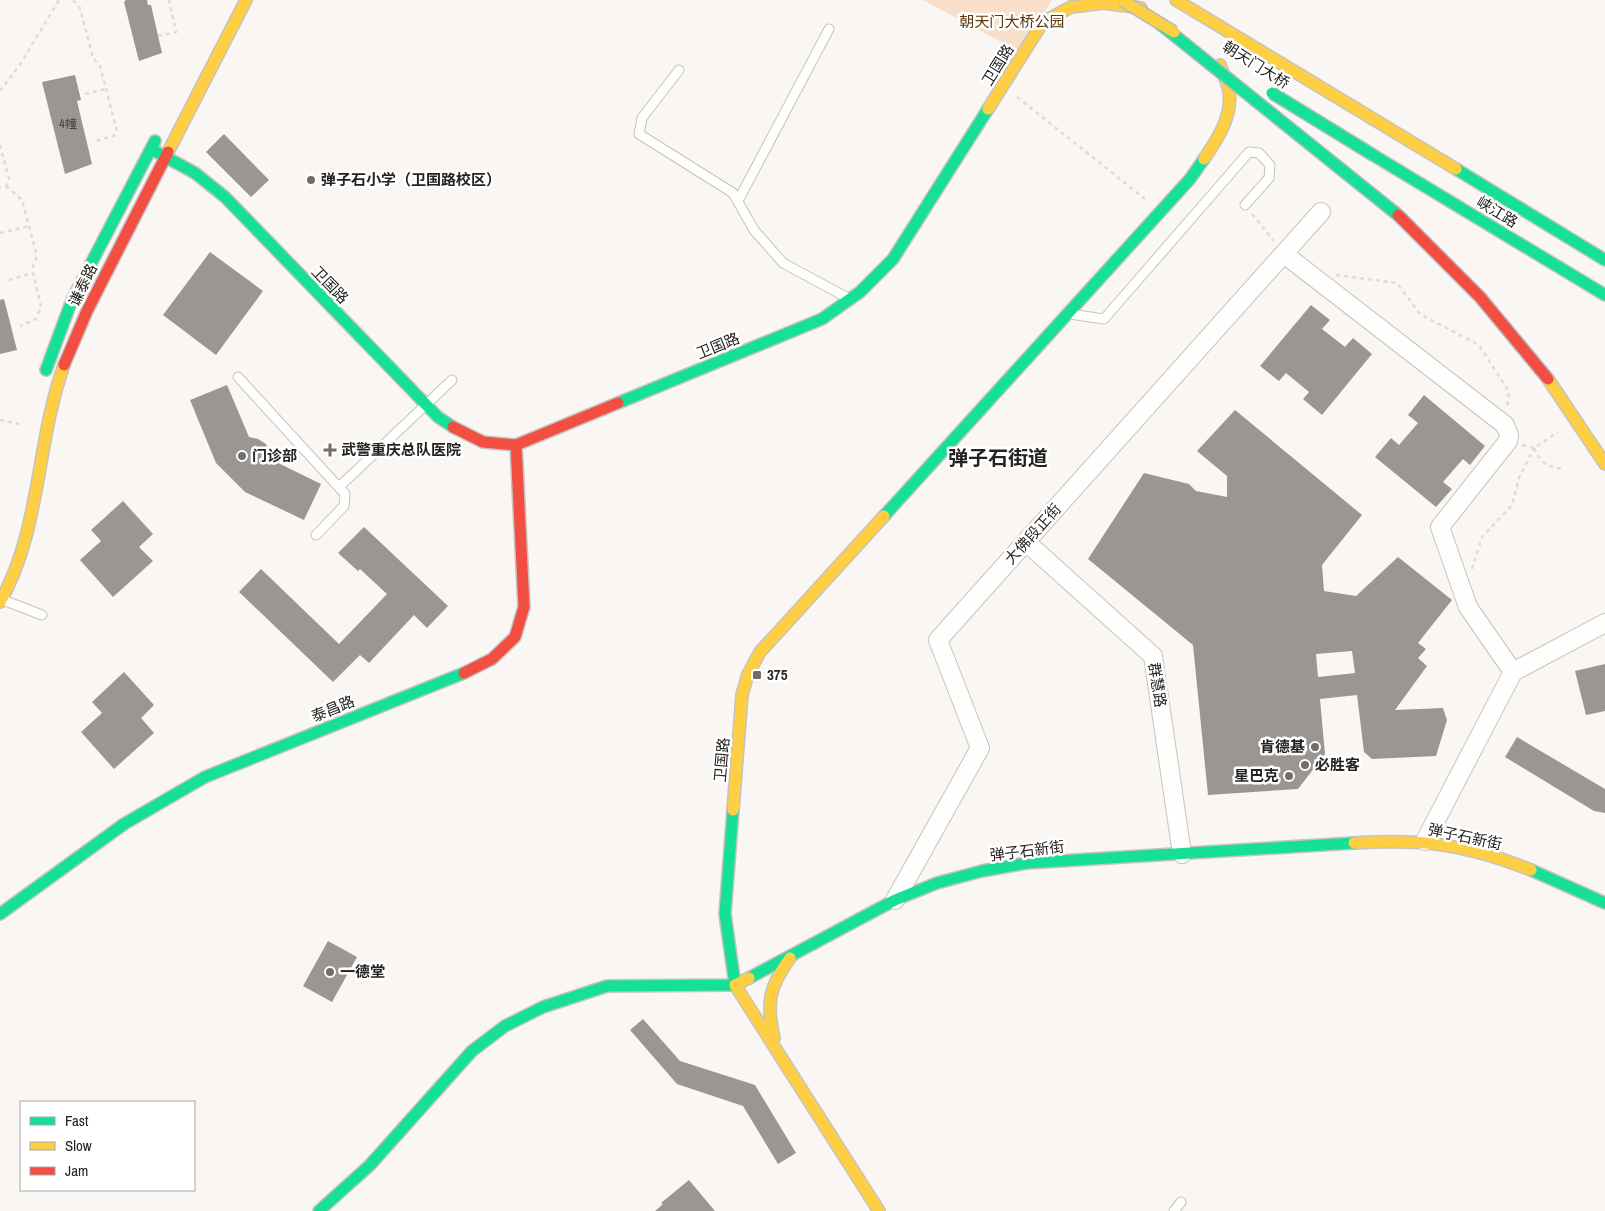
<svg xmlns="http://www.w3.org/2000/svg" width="1605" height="1211" viewBox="0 0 1605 1211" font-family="'Archivo Narrow','Noto Sans SC',sans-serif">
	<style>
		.green { fill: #f9dfc9 }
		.building { fill: #999694; fill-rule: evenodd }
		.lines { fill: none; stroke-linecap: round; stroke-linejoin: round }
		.lane-casing { stroke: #c6c3c1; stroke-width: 11 }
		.street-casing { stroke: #c6c3c1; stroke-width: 20 }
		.fast-casing { stroke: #c6c3c1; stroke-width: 14 }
		.slow-casing { stroke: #c6c3c1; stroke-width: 14 }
		.jam-casing { stroke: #c6c3c1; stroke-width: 14 }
		.path { stroke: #dddcda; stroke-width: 2.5; stroke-dasharray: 4 4; stroke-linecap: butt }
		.lane { stroke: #fefefd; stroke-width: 9 }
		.street { stroke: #fefefd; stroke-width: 18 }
		.fast { stroke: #16e098; stroke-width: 11 }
		.slow { stroke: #ffcf43; stroke-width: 11 }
		.jam { stroke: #f24e42; stroke-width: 11 }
		.fast-bridge-casing { stroke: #b6bac0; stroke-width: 14; stroke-linecap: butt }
		.slow-bridge-casing { stroke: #b6bac0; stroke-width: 14; stroke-linecap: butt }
		.jam-bridge-casing { stroke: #b6bac0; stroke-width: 14; stroke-linecap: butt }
		.fast-bridge { stroke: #16e098; stroke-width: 11 }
		.slow-bridge { stroke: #ffcf43; stroke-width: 11 }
		.jam-bridge { stroke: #f24e42; stroke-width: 11 }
		.poi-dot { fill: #706d6a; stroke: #fff; stroke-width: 2 }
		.labels { text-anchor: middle; stroke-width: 5; stroke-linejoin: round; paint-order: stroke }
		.number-label { font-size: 12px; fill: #42403d }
		.park-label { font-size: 15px; fill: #5c360d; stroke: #fff }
		.street-label { font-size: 15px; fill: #252320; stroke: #fff }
		.poi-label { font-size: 15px; font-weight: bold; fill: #252320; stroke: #fff; text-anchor: start }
		.district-label { font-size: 20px; font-weight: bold; fill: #252320; stroke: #fff }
	</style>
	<rect width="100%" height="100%" fill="#faf6f3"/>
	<path class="green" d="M 923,0 L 1052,0 L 1020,52 Z"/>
	<path class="building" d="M 126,0 L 147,0 L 148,5 L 151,5 L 162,53 L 139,61 L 124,2 Z
		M 75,75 L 81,100 L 77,101 L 92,164 L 65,174 L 42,82 Z
		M 224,134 L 269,180 L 251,197 L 206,152 Z
		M 210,252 L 263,291 L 216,355 L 163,315 Z
		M 4,299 L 17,350 L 0,354 L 0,300 Z
		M 1311,305 L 1330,320 L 1322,329 L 1345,347 L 1353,338 L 1372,354 L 1322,415 L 1303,399 L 1309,392 L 1286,373 L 1279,381 L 1260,366 Z
		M 227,385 L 249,437 L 258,439 L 266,444 L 272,460 L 321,484 L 304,520 L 245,492 L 216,463 L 190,400 Z
		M 1424,395 L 1485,446 L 1470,465 L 1463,459 L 1443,482 L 1452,489 L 1436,507 L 1375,457 L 1391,438 L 1399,445 L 1418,423 L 1408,415 Z
		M 1235,410 L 1362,515 L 1322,565 L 1324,591 L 1356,596 L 1398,557 L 1452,600 L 1418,643 L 1426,649 L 1418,658 L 1427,666 L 1395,710 L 1443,708 L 1447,720 L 1436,756 L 1372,759 L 1364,752 L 1357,695 L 1320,699 L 1325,754 L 1298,789 L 1208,795 L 1193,645 L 1088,559 L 1144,473 L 1189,484 L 1196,491 L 1227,497 L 1227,476 L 1197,451 ZM 1352,651 L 1355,673 L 1318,677 L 1316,654 Z
		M 123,501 L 153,534 L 139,547 L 153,561 L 113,597 L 80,560 L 101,541 L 91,530 Z
		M 364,527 L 448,606 L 427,628 L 414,615 L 369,663 L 360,655 L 333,682 L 239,592 L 261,569 L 339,644 L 387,594 L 360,569 L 358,571 L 338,553 Z
		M 1605,664 L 1605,711 L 1586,715 L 1575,671 Z
		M 124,672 L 154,705 L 141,718 L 154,733 L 114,769 L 81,732 L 102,713 L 92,702 Z
		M 1517,737 L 1605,789 L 1605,813 L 1594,811 L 1505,757 Z
		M 328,941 L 357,957 L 332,1002 L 303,986 Z
		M 643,1019 L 680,1061 L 755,1085 L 796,1153 L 778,1164 L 743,1106 L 677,1084 L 630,1030 Z
		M 689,1180 L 715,1211 L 655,1211 L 663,1204 L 661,1203 Z"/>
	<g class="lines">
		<g class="lane-casing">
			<path id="lane" d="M 679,70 L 642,118 L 639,134 L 733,193 L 754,230 L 783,263 L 848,298
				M 738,201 L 829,29
				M 1070,314 L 1104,319 L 1249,152 L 1259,153 L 1270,165 L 1269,178 L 1245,205
				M 238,377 L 345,494 L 344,506 L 316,535
				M 339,487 L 452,380
				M 3,600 L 42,615
				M 1174,1211 L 1181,1202"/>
		</g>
		<g class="street-casing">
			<path id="street" d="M 1284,254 L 1505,425 L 1509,435 L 1508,441 L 1440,527 L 1468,607 L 1513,672
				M 1026,542 L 1153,656 L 1182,854
				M 1425,841 L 1513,672 L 1605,623
				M 895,900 L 980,748 L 938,640 L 1321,212"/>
		</g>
		<g class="fast-casing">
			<path id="fast" d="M 151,149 L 195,173 L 225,197 L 438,417 L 453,427
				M 1373,155 L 1605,295
				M 1456,169 L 1605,260
				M 46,370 L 72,300 L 155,141
				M 618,403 L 822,319 L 860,292 L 893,259 L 988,109
				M 884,516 L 1190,179 L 1204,159
				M 1531,870 L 1605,903
				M 0,914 L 124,824 L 205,777 L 464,673
				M 749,978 L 895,900 L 937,883 L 982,871 L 1027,863 L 1354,843
				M 319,1211 L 370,1165 L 472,1051 L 505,1026 L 543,1007 L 607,986 L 735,985 L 725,914 L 733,810"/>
		</g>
		<g class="slow-casing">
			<path id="slow" d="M 1176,0 L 1456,169
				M 988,109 L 1043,22 L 1071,7 L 1104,3 L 1141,8
				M 168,152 L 246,0
				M 1204,159 C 1217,140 1233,116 1229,91 C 1227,82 1223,73 1220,65
				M 1548,379 L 1605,464
				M 0,602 C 41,530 36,443 64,365
				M 733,810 L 742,695 L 748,674 L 760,652 L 884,516
				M 1354,843 C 1424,839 1466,844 1531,870
				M 749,978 L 735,985 L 879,1211
				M 774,1038 C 766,1003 769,987 790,958"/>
		</g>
		<g class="jam-casing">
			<path id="jam" d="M 64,365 L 87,311 L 168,152
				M 453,427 L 483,442 L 516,445 L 618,403
				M 464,673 L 492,659 L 515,637 L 524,607 L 516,445"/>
		</g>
		<path class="path" d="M 73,0 L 80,8 L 93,58 L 100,66 L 117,131 L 114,136 L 96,141
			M 158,36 L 176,32 L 169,0
			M 0,91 L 19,66 L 59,0
			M 85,94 L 105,89
			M 1017,97 L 1145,199
			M 0,145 L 9,179 L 6,186 L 0,188
			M 6,186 L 22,200 L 37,256 L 32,269 L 41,307 L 36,319 L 20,326
			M 1252,214 L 1274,241
			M 0,233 L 29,226
			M 1336,275 L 1397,283 L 1420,314 L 1479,345 L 1509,392 L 1507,409
			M 9,280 L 33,273
			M 0,420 L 19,424
			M 1522,445 L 1534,448 L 1558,432
			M 1534,448 C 1541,464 1548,467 1564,469
			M 1472,569 L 1482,537 L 1512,505 L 1519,478 L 1534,448"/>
		<use href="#lane" class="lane"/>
		<use href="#street" class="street"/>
		<use href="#fast" class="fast"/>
		<use href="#slow" class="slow"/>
		<use href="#jam" class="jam"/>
		<g class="fast-bridge-casing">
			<path id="fast-bridge" d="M 1159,23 L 1398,215
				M 1272,93 L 1373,155"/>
		</g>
		<g class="slow-bridge-casing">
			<path id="slow-bridge" d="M 1122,0 L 1174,32"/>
		</g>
		<g class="jam-bridge-casing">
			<path id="jam-bridge" d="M 1398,215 L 1480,297 L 1548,379"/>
		</g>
		<use href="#fast-bridge" class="fast-bridge"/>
		<use href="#slow-bridge" class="slow-bridge"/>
		<use href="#jam-bridge" class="jam-bridge"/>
	</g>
	<g class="poi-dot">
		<circle cx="311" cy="180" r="5"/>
		<path d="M327.5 442.5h5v5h5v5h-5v5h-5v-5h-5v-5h5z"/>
		<circle cx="242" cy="456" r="5"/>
		<rect x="752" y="670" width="10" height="10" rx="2.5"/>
		<circle cx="1315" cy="747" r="5"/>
		<circle cx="1305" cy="765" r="5"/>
		<circle cx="1289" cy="776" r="5"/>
		<circle cx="330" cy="972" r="5"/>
	</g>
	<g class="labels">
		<g class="number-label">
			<text x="68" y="128">4幢</text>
		</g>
		<g class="park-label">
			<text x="1012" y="27">朝天门大桥公园</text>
		</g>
		<g class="street-label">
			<text transform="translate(998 65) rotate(-58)" y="5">卫国路</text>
			<text transform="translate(1256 65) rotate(32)" y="5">朝天门大桥</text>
			<text transform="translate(1497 212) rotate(31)" y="5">峡江路</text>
			<text transform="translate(83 285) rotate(-64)" y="5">谦泰路</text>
			<text transform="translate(330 285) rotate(46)" y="5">卫国路</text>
			<text transform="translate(718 346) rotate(-22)" y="5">卫国路</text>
			<text transform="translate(1033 534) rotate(-48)" y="5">大佛段正街</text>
			<text transform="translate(1157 685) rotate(81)" y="5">群慧路</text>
			<text transform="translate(333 709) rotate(-22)" y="5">泰昌路</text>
			<text transform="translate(722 760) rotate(-85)" y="5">卫国路</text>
			<text transform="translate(1465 837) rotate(12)" y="5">弹子石新街</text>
			<text transform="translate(1027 851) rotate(-7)" y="5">弹子石新街</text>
		</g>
		<g class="poi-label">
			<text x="321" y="185">弹子石小学（卫国路校区）</text>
			<text x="341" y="455">武警重庆总队医院</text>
			<text x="252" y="461">门诊部</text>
			<text x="767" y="680">375</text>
			<text x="1305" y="752" text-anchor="end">肯德基</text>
			<text x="1315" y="770">必胜客</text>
			<text x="1279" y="781" text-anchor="end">星巴克</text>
			<text x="340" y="977">一德堂</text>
		</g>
		<g class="district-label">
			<text x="998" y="465">弹子石街道</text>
		</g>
	</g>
	<rect x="20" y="1101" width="175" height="90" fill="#ffffff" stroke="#a8a7a6"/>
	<rect x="30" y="1117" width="25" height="8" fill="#16e098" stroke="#a8a7a6"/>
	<text x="65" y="1126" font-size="15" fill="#252320">Fast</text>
	<rect x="30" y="1142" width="25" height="8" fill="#ffcf43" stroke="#a8a7a6"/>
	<text x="65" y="1151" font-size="15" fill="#252320">Slow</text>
	<rect x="30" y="1167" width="25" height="8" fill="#f24e42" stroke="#a8a7a6"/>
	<text x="65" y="1176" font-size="15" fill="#252320">Jam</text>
</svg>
